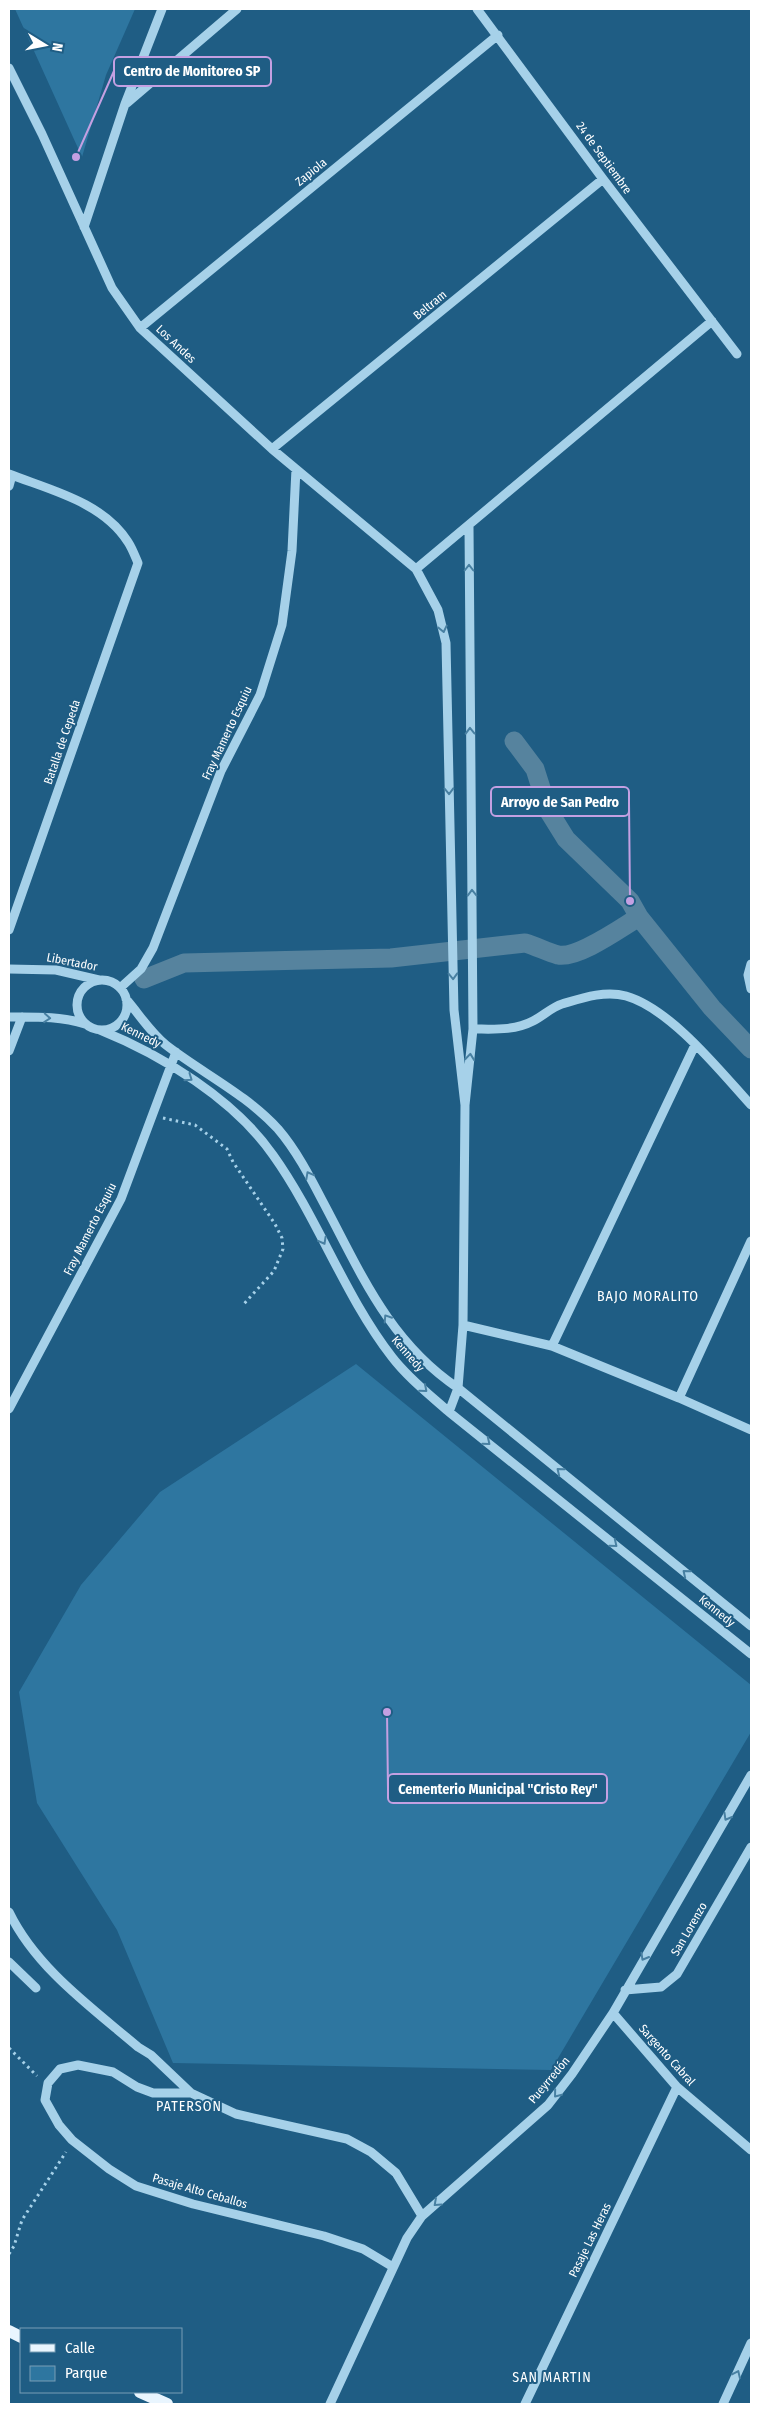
<svg xmlns="http://www.w3.org/2000/svg" width="760" height="2413" viewBox="0 0 760 2413" font-family="'Fira Sans Condensed',sans-serif">
	<style>
		.green { fill: #2e76a0 }
		.lines { fill: none; stroke-linecap: round; stroke-linejoin: round }
		.canal { stroke: #56839e; stroke-width: 19 }
		.path { stroke: #a6d1e9; stroke-width: 3; stroke-dasharray: 2.5 4; stroke-linecap: butt }
		.minor { stroke: #a6d1e9; stroke-width: 9 }
		.major { stroke: #e9f5fe; stroke-width: 12 }
		.oneway { stroke: #4880a2 }
		.labels { text-anchor: middle; stroke-width: 4; stroke-linejoin: round; paint-order: stroke }
		.street-label { font-size: 12px; fill: #fff; stroke: #1f5d84 }
		.neighbourhood-label { font-size: 14px; letter-spacing: 1px; fill: #fff; stroke: #1f5d84 }
		.leader { fill: none; stroke: #c4a0e2; stroke-width: 2 }
		.callout-dot { fill: #c4a0e2; stroke: #1f5d84; stroke-width: 2 }
		.callout { fill: #1f5d84; stroke: #c4a0e2; stroke-width: 2 }
		.callout-label { font-size: 14px; text-anchor: middle; font-weight: bold; fill: #fff }
	</style>
	<rect width="100%" height="100%" fill="#1f5d84"/>
	<path class="green" d="M 15,9 L 135,9 L 106,75 L 82,157 Z
		M 356,1364 L 751,1685 L 751,1732 L 551,2070 L 173,2063 L 117,1930 L 37,1803 L 19,1692 L 81,1585 L 160,1492 Z"/>
	<g class="lines">
		<path class="canal" d="M 514,741 L 535,769 L 548,810 L 566,839 L 630,901 L 639,917 L 712,1008 L 751,1049
			M 144,979 L 184,963 L 391,958 L 525,943 C 536,946 547,952 558,955 C 578,959 622,927 639,917"/>
		<path class="path" d="M 163,1118 L 195,1125 L 227,1149 L 233,1162 L 275,1224 L 282,1238 L 283,1249 L 274,1271 L 242,1306
			M 9,2048 L 37,2076
			M 9,2254 L 14,2246 L 22,2220 L 66,2152"/>
		<path class="minor" d="M 477,9 L 603,179 L 737,354
			M 9,68 L 42,134 L 112,288 L 140,328 L 272,449 L 416,569 L 438,610 L 446,643 L 454,1010 L 465,1105
			M 127,103 L 237,9
			M 84,227 L 125,104 L 162,9
			M 140,328 L 498,35
			M 272,449 L 603,179
			M 9,474 C 50,490 103,502 128,542 C 132,548 135,556 138,563 L 9,930
			M 9,486 L 12,475
			M 416,569 L 712,321
			M 751,964 L 748,975 L 751,989
			M 9,969 L 56,970 L 99,980
			M77 1005a25 25 0 1 1 50 0a25 25 0 1 1-50 0Z
			M 120,988 L 141,969 L 153,948 L 221,771 L 260,695 L 282,625 L 292,551 L 296,469
			M 126,999 C 139,1014 150,1032 166,1045 C 202,1073 246,1094 278,1129 C 296,1150 309,1175 322,1200 C 360,1271 388,1341 458,1388 L 751,1626
			M 9,1017 C 34,1017 61,1016 85,1024
			M 473,1029 C 493,1029 514,1031 533,1021 C 543,1016 552,1007 562,1004 C 582,998 605,990 626,996 C 671,1009 720,1071 751,1105
			M 100,1030 C 162,1055 234,1099 273,1155 C 318,1218 344,1295 392,1357 C 408,1378 430,1395 449,1412 L 751,1654
			M 9,1051 L 22,1017
			M 463,1325 L 552,1346 L 679,1398 L 751,1430
			M 552,1346 L 695,1045
			M 679,1398 L 751,1241
			M 9,1409 L 121,1199 L 176,1052
			M 449,1412 L 458,1388 L 463,1325 L 465,1105 L 473,1029 L 469,527
			M 9,1912 C 36,1968 91,2007 138,2047 L 151,2055 L 191,2093 L 236,2114 L 347,2139 L 371,2152 L 396,2173 L 422,2216
			M 9,1962 L 36,1988
			M 625,1990 L 661,1987 L 677,1974 L 751,1847
			M 613,2013 L 677,2087 L 751,2150
			M 191,2093 L 153,2093 L 137,2087 L 113,2072 L 78,2065 L 60,2069 L 48,2083 L 45,2100 L 59,2125 L 72,2140 L 109,2169 L 136,2186 L 193,2204 L 324,2236 L 363,2249 L 393,2267
			M 330,2404 L 407,2238 L 422,2216 L 548,2105 L 572,2074 L 613,2013 L 751,1775
			M 525,2404 L 677,2087
			M 723,2404 L 751,2343"/>
		<path class="major" d="M 9,2331 L 21,2337
			M 140,2392 L 167,2404"/>
	</g>
	<defs><path id="oneway-chevron" d="M-2-3.5L2.5 0L-2 3.5" fill="none" stroke-width="1.6" stroke-linecap="round" stroke-linejoin="round" transform="scale(1.25)"/></defs>
	<g class="oneway">
		<use href="#oneway-chevron" transform="translate(469 568) rotate(-90)"/>
		<use href="#oneway-chevron" transform="translate(443 629) rotate(77)"/>
		<use href="#oneway-chevron" transform="translate(470 731) rotate(-91)"/>
		<use href="#oneway-chevron" transform="translate(449 791) rotate(89)"/>
		<use href="#oneway-chevron" transform="translate(472 893) rotate(-91)"/>
		<use href="#oneway-chevron" transform="translate(453 976) rotate(88)"/>
		<use href="#oneway-chevron" transform="translate(47 1018) rotate(4)"/>
		<use href="#oneway-chevron" transform="translate(470 1057) rotate(-84)"/>
		<use href="#oneway-chevron" transform="translate(189 1078) rotate(35)"/>
		<use href="#oneway-chevron" transform="translate(309 1175) rotate(-118)"/>
		<use href="#oneway-chevron" transform="translate(323 1241) rotate(61)"/>
		<use href="#oneway-chevron" transform="translate(387 1318) rotate(-123)"/>
		<use href="#oneway-chevron" transform="translate(424 1389) rotate(41)"/>
		<use href="#oneway-chevron" transform="translate(487 1442) rotate(39)"/>
		<use href="#oneway-chevron" transform="translate(560 1471) rotate(-141)"/>
		<use href="#oneway-chevron" transform="translate(614 1544) rotate(39)"/>
		<use href="#oneway-chevron" transform="translate(686 1573) rotate(-141)"/>
		<use href="#oneway-chevron" transform="translate(727 1817) rotate(120)"/>
		<use href="#oneway-chevron" transform="translate(644 1957) rotate(120)"/>
		<use href="#oneway-chevron" transform="translate(557 2094) rotate(129)"/>
		<use href="#oneway-chevron" transform="translate(437 2203) rotate(138)"/>
		<use href="#oneway-chevron" transform="translate(737 2374) rotate(-65)"/>
	</g>
	<g class="labels">
		<g class="street-label">
			<text transform="translate(604 158) rotate(54)" y="4">24 de Septiembre</text>
			<text transform="translate(311 172) rotate(-39)" y="4">Zapiola</text>
			<text transform="translate(430 305) rotate(-39)" y="4">Beltram</text>
			<text transform="translate(176 344) rotate(43)" y="4">Los Andes</text>
			<text transform="translate(227 733) rotate(-65)" y="4">Fray Mamerto Esquiu</text>
			<text transform="translate(62 742) rotate(-71)" y="4">Batalla de Cepeda</text>
			<text transform="translate(72 962) rotate(11)" y="4">Libertador</text>
			<text transform="translate(141 1035) rotate(26)" y="4">Kennedy</text>
			<text transform="translate(90 1229) rotate(-63)" y="4">Fray Mamerto Esquiu</text>
			<text transform="translate(408 1354) rotate(49)" y="4">Kennedy</text>
			<text transform="translate(717 1611) rotate(39)" y="4">Kennedy</text>
			<text transform="translate(689 1929) rotate(-60)" y="4">San Lorenzo</text>
			<text transform="translate(667 2055) rotate(48)" y="4">Sargento Cabral</text>
			<text transform="translate(549 2080) rotate(-50)" y="4">Pueyrredón</text>
			<text transform="translate(200 2191) rotate(16)" y="4">Pasaje Alto Ceballos</text>
			<text transform="translate(590 2240) rotate(-64)" y="4">Pasaje Las Heras</text>
		</g>
		<g class="neighbourhood-label">
			<text x="648" y="1301">BAJO MORALITO</text>
			<text x="189" y="2111">PATERSON</text>
			<text x="552" y="2382">SAN MARTIN</text>
		</g>
	</g>
	<path class="leader" d="M76 157L114 71M630 901L629 802M387 1712L388 1789"/>
	<g class="callout-dot">
		<circle cx="76" cy="157" r="5"/>
		<circle cx="630" cy="901" r="5"/>
		<circle cx="387" cy="1712" r="5"/>
	</g>
	<g class="callout">
		<rect x="114" y="57" width="157" height="29" rx="5"/>
		<rect x="491" y="787" width="138" height="29" rx="5"/>
		<rect x="388" y="1774" width="219" height="29" rx="5"/>
	</g>
	<g class="callout-label">
		<text x="192" y="76">Centro de Monitoreo SP</text>
		<text x="560" y="807">Arroyo de San Pedro</text>
		<text x="498" y="1794">Cementerio Municipal "Cristo Rey"</text>
	</g>
	<rect width="760" height="2413" fill="none" stroke="#ffffff" stroke-width="20"/>
	<rect x="20" y="2328" width="162" height="65" fill="#1f5d84" stroke="#799eb5"/>
	<rect x="30" y="2344" width="25" height="8" fill="#e9f5fe" stroke="#799eb5"/>
	<text x="65" y="2353" font-size="15" fill="#ffffff">Calle</text>
	<rect x="30" y="2366" width="25" height="15" fill="#2e76a0" stroke="#799eb5"/>
	<text x="65" y="2378" font-size="15" fill="#ffffff">Parque</text>
	<g transform="translate(45 45) rotate(100)" stroke="#1f5d84" stroke-width="4" paint-order="stroke">
	<path d="M0-4L9 19L0 12L-9 19Z" fill="#ffffff"/>
	<text y="-8" font-size="14" font-weight="bold" text-anchor="middle" fill="#ffffff">N</text>
	</g>
</svg>
